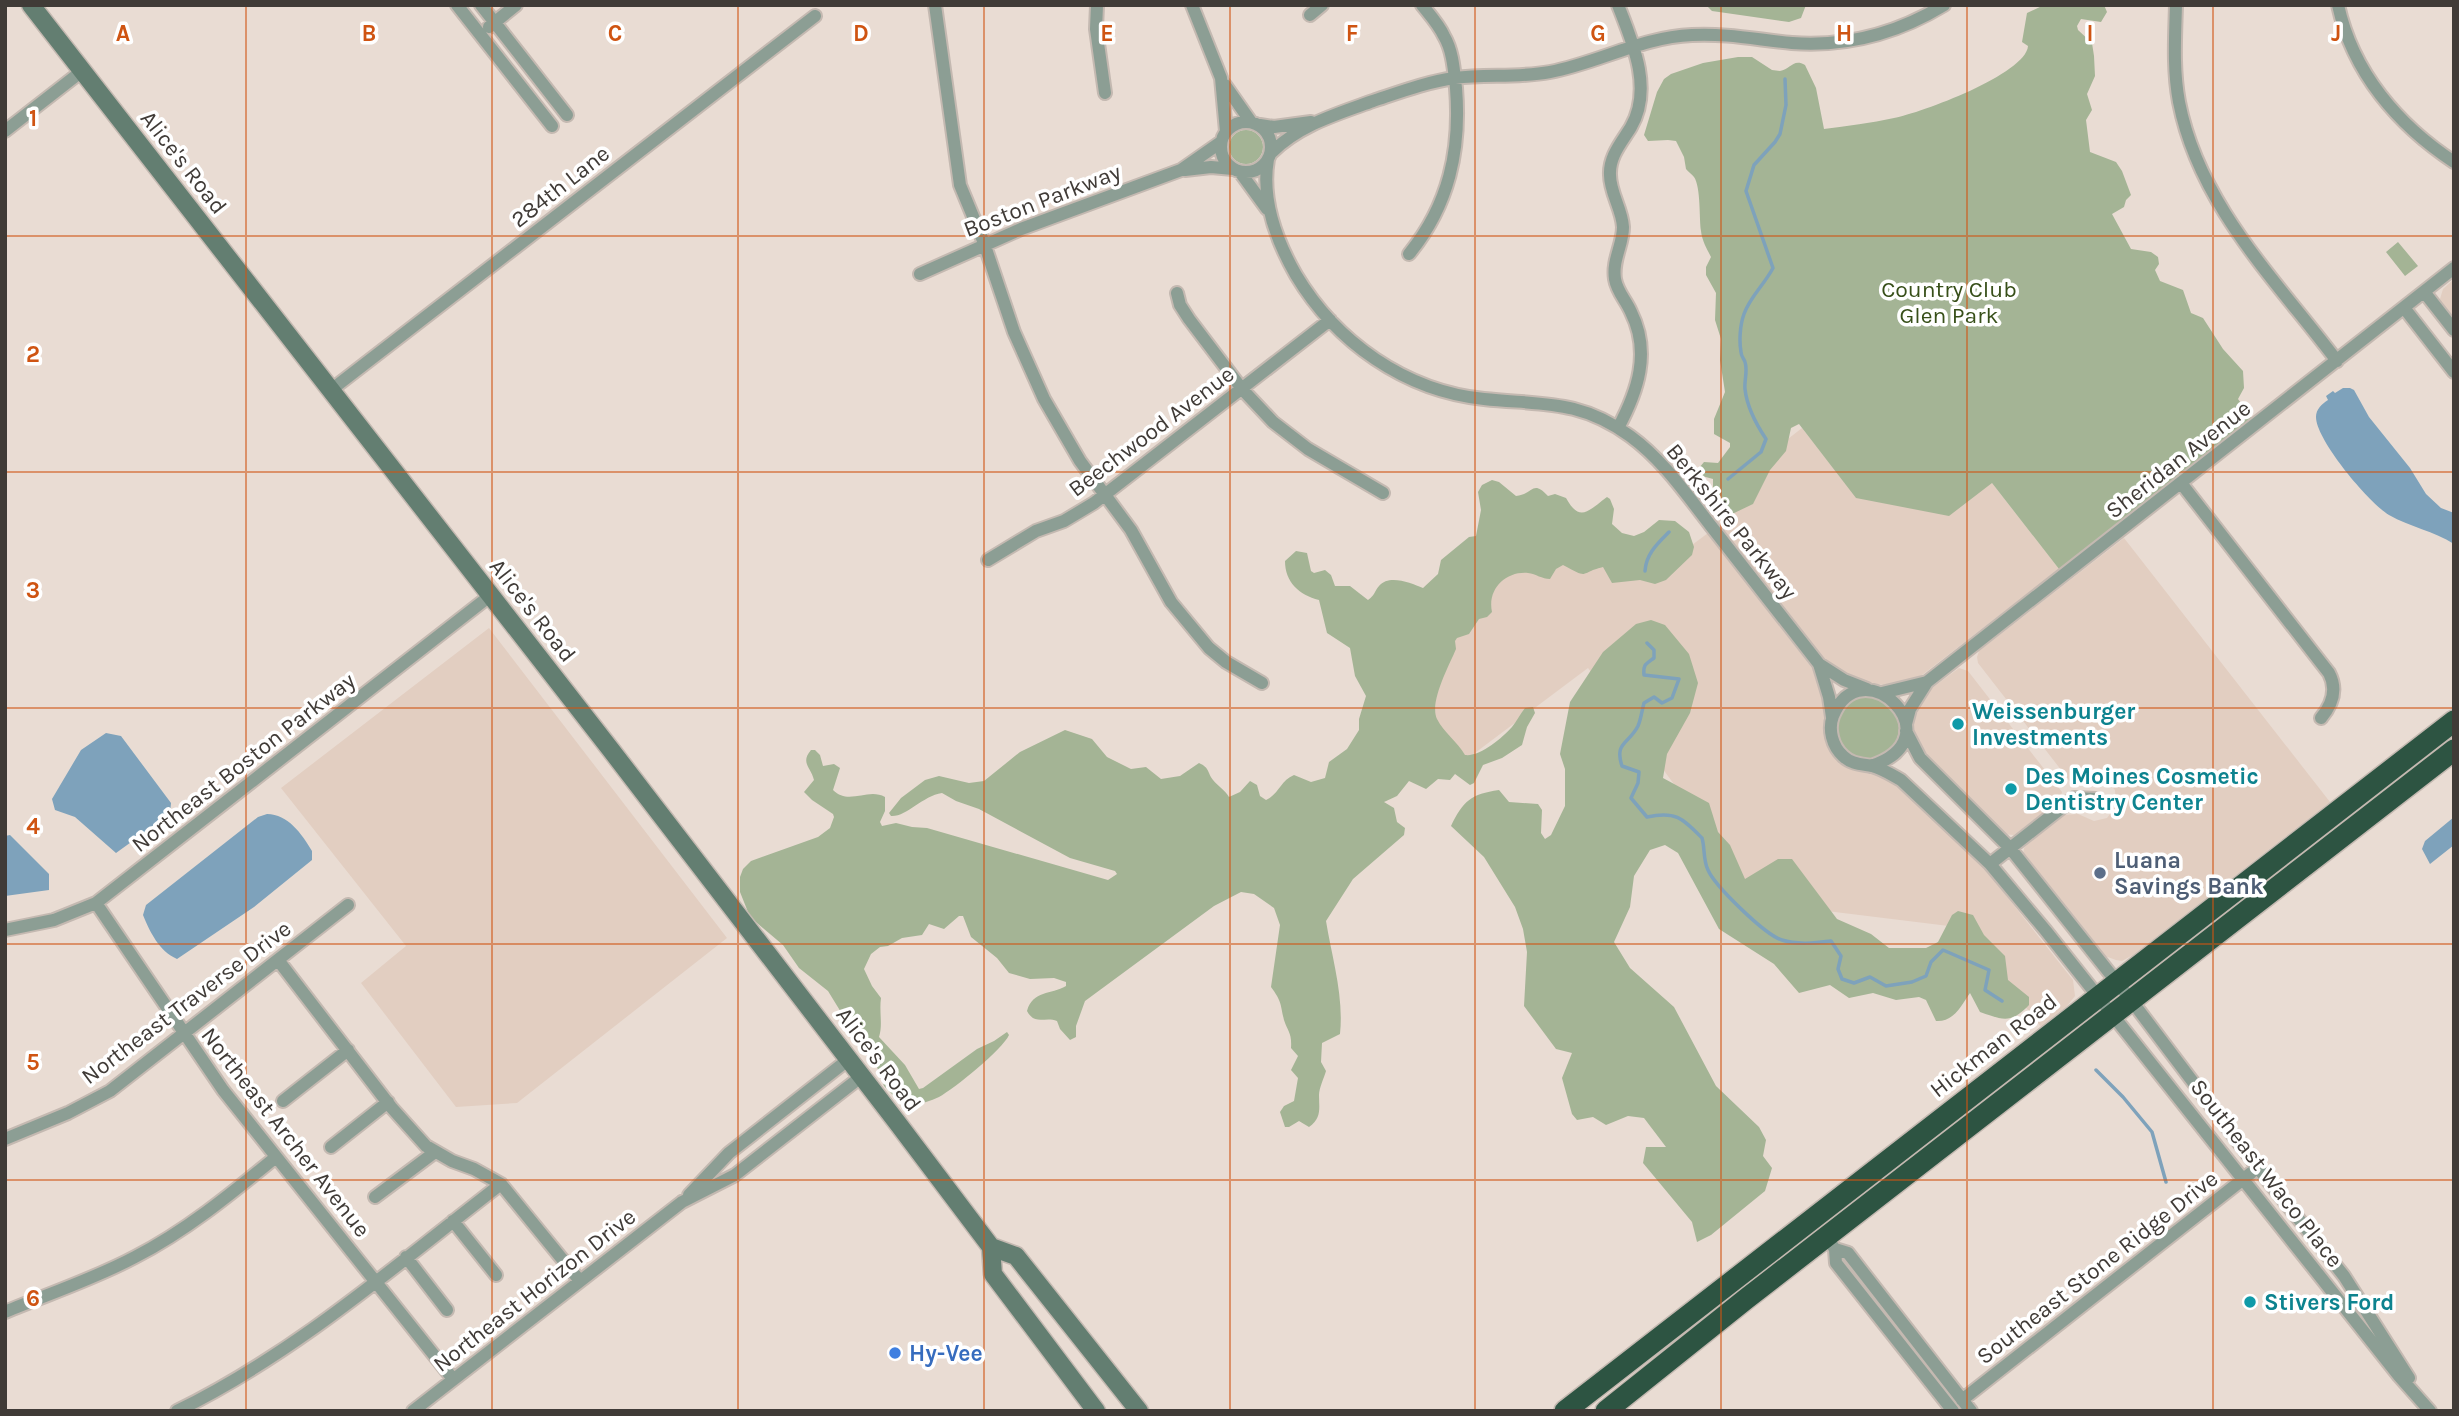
<svg xmlns="http://www.w3.org/2000/svg" width="2459" height="1416" viewBox="0 0 2459 1416" font-family="Karla,sans-serif">
	<style>
		.built { fill: #e2cec1 }
		.green { fill: #a4b495 }
		.water { fill: #7ea2bb }
		.lines { fill: none; stroke-linecap: round; stroke-linejoin: round }
		.stream { stroke: #7ea2bb; stroke-width: 3.5 }
		.street-casing { stroke: #c4b9b1; stroke-width: 16 }
		.secondary-casing { stroke: #c4b9b1; stroke-width: 21 }
		.highway-casing { stroke: #c4b9b1; stroke-width: 24 }
		.street { stroke: #8c9e94; stroke-width: 12 }
		.secondary { stroke: #637e71; stroke-width: 18 }
		.highway { stroke: #2d5442; stroke-width: 21 }
		.grid { fill: none; stroke: #cf5412; stroke-width: 2; stroke-opacity: 0.55 }
		.culture-dot { fill: #0f9aa8; stroke: #fff; stroke-width: 2.5 }
		.service-dot { fill: #5c6f8a; stroke: #fff; stroke-width: 2.5 }
		.shop-dot { fill: #3f7fe0; stroke: #fff; stroke-width: 2.5 }
		.labels { text-anchor: middle; stroke-width: 7; stroke-linejoin: round; paint-order: stroke }
		.street-label { font-size: 23px; fill: #403b37; stroke: #fff }
		.park-label { font-size: 23px; fill: #374f19; stroke: #fff }
		.culture-label { font-size: 23px; font-weight: bold; fill: #0d838f; stroke: #fff; text-anchor: start }
		.service-label { font-size: 23px; font-weight: bold; fill: #4e5e75; stroke: #fff; text-anchor: start }
		.shop-label { font-size: 23px; font-weight: bold; fill: #366cbe; stroke: #fff; text-anchor: start }
		.grid-label { font-size: 23px; text-anchor: middle; font-weight: bold; fill: #cf5412; stroke: #fff; stroke-width: 7; stroke-linejoin: round; paint-order: stroke }
	</style>
	<rect width="100%" height="100%" fill="#e9dcd3"/>
	<path class="built" d="M 2454,279 L 2454,321 L 2442,306 L 2440,299 L 2443,289 Z
		M 1802,428 L 1857,498 L 1992,483 L 2059,569 L 1917,679 L 1891,686 L 1856,681 L 1827,662 L 1821,656 L 1703,505 Z
		M 1708,533 L 1818,676 L 1826,710 L 1825,730 L 1829,746 L 1892,779 L 1963,846 L 1990,875 L 2073,980 L 2075,996 L 2067,1006 L 2041,1027 L 1965,928 L 1762,903 L 1588,668 L 1459,765 L 1421,719 L 1412,634 L 1530,539 L 1668,563 Z
		M 2124,538 L 2330,802 L 2133,955 L 2122,961 L 2116,960 L 2102,955 L 2023,855 L 2024,848 L 2029,842 L 2062,815 L 2078,814 L 2094,821 L 2107,818 L 2116,806 L 2115,790 L 2107,781 L 2101,779 L 2089,779 L 2078,785 L 2072,784 L 1978,663 L 1977,657 L 1979,651 Z
		M 489,628 L 727,938 L 517,1103 L 456,1107 L 361,983 L 406,946 L 281,788 Z
		M 1959,668 L 1968,671 L 2062,792 L 2060,800 L 2014,835 L 2003,834 L 1927,759 L 1912,731 L 1913,715 L 1924,694 Z"/>
	<path class="green" d="M 1706,5 L 1806,5 L 1801,18 L 1789,22 L 1712,11 Z
		M 2044,5 L 2104,5 L 2107,12 L 2101,22 L 2081,19 L 2077,26 L 2078,30 L 2092,43 L 2094,56 L 2095,76 L 2087,94 L 2092,110 L 2086,120 L 2090,152 L 2116,162 L 2122,171 L 2131,195 L 2126,200 L 2124,207 L 2112,214 L 2131,249 L 2151,252 L 2158,257 L 2159,264 L 2155,270 L 2160,281 L 2183,290 L 2191,313 L 2203,318 L 2223,349 L 2243,371 L 2244,388 L 2238,399 L 2252,418 L 2059,569 L 1992,483 L 1949,516 L 1856,498 L 1799,424 L 1791,428 L 1786,451 L 1770,470 L 1753,504 L 1730,515 L 1719,510 L 1713,495 L 1713,479 L 1702,476 L 1699,468 L 1704,462 L 1718,463 L 1730,447 L 1730,443 L 1714,434 L 1714,419 L 1725,392 L 1720,360 L 1721,339 L 1715,320 L 1716,293 L 1706,275 L 1706,267 L 1711,257 C 1707,249 1702,241 1701,231 C 1699,219 1701,187 1694,177 C 1692,174 1688,172 1686,169 L 1684,157 L 1676,141 L 1668,140 L 1648,141 L 1644,135 L 1657,92 L 1664,79 L 1671,74 L 1703,63 L 1738,57 L 1752,57 L 1772,70 L 1780,71 C 1790,70 1793,58 1805,65 L 1816,88 L 1824,129 C 1847,126 1871,123 1894,118 C 1921,113 2026,74 2028,46 L 2022,42 L 2027,13 Z
		M1229 147a17 17 0 1 1 34 0a17 17 0 1 1-34 0Z
		M 2398,242 L 2418,266 L 2405,276 L 2386,252 Z
		M 1492,480 L 1499,482 L 1516,496 C 1534,494 1532,479 1548,496 L 1555,494 L 1566,498 C 1580,523 1588,511 1607,497 L 1610,499 L 1614,509 L 1612,524 L 1622,533 L 1634,536 L 1644,532 L 1659,520 L 1675,521 L 1689,532 L 1694,547 L 1692,555 L 1666,580 L 1655,584 L 1640,580 L 1612,583 L 1603,567 C 1578,573 1591,580 1563,565 L 1556,569 L 1550,579 C 1542,579 1536,574 1528,573 C 1506,571 1487,589 1492,612 L 1487,617 L 1479,619 L 1469,634 L 1457,638 L 1455,641 L 1456,649 C 1449,666 1429,702 1437,719 C 1444,733 1457,741 1465,755 C 1480,757 1502,738 1512,727 C 1517,721 1520,714 1525,708 L 1533,707 L 1535,713 L 1527,727 L 1522,745 L 1502,758 L 1483,765 L 1474,783 L 1470,785 L 1455,774 L 1450,780 L 1438,779 L 1426,789 L 1409,781 L 1397,796 L 1384,802 L 1394,808 L 1397,822 L 1405,828 L 1404,835 L 1353,879 L 1326,921 C 1332,958 1344,996 1340,1034 L 1322,1043 L 1321,1062 L 1326,1071 C 1324,1078 1319,1088 1319,1095 C 1319,1108 1322,1118 1309,1127 L 1299,1121 L 1289,1127 L 1285,1127 L 1280,1112 L 1284,1106 L 1294,1101 L 1298,1078 L 1291,1070 L 1298,1056 L 1291,1048 C 1292,1033 1288,1032 1284,1020 C 1280,1003 1282,1002 1271,987 L 1280,925 L 1274,908 L 1254,894 L 1241,892 L 1214,906 L 1085,1001 L 1076,1026 L 1076,1037 L 1070,1040 L 1060,1029 L 1057,1021 C 1045,1016 1035,1026 1027,1011 C 1033,990 1051,995 1066,986 L 1066,982 L 1054,978 L 1030,979 L 1009,973 L 997,958 L 971,937 L 963,916 L 959,916 L 944,929 L 929,924 L 922,935 L 902,938 L 888,946 L 880,947 L 871,954 L 864,969 L 872,986 L 881,998 C 879,1012 883,1025 879,1037 L 905,1065 L 919,1089 L 923,1088 L 977,1049 L 994,1041 L 1007,1032 L 1009,1035 C 1003,1049 954,1089 939,1097 C 931,1101 921,1103 913,1106 L 898,1100 L 884,1086 L 877,1067 L 866,1051 L 865,1032 L 847,1022 L 828,991 L 799,968 L 783,945 L 750,917 L 740,892 L 740,877 L 743,869 L 751,861 L 818,837 L 830,828 L 834,817 L 833,814 L 812,800 L 804,792 L 814,780 C 811,767 800,763 811,750 L 815,750 L 820,755 L 823,766 L 834,764 L 840,768 L 833,790 C 849,806 868,787 885,797 L 885,811 L 880,822 L 882,826 L 896,823 L 912,827 L 927,828 L 1108,880 L 1117,874 L 1115,871 L 1070,858 L 979,809 L 956,801 L 942,793 C 922,796 907,817 891,816 L 889,813 L 901,798 L 925,780 L 939,776 L 969,783 L 984,781 L 1020,752 L 1065,730 L 1092,739 L 1107,757 L 1131,769 L 1146,767 L 1161,779 L 1180,776 L 1199,763 C 1210,768 1207,772 1213,780 C 1218,786 1225,790 1229,797 L 1240,792 L 1250,781 L 1257,785 L 1260,796 L 1266,800 C 1279,794 1280,781 1294,775 L 1311,782 L 1325,778 L 1329,762 L 1347,749 L 1359,730 L 1359,719 L 1366,696 L 1355,676 L 1350,648 L 1327,633 L 1319,600 C 1299,595 1285,582 1285,561 L 1296,551 L 1307,553 L 1311,571 L 1314,573 L 1325,570 L 1331,575 L 1335,586 L 1350,586 L 1368,600 C 1375,595 1374,592 1379,586 C 1389,574 1411,583 1423,588 L 1438,574 L 1441,560 L 1469,537 L 1476,536 L 1481,510 L 1478,492 L 1482,485 Z
		M 1651,620 L 1665,625 L 1689,654 L 1698,683 L 1690,713 L 1667,754 L 1663,778 L 1709,803 L 1718,832 L 1730,845 L 1745,879 L 1778,859 L 1792,859 L 1837,919 L 1871,934 L 1889,948 L 1926,948 L 1938,942 L 1952,915 L 1958,911 L 1973,915 L 1984,935 L 2005,956 L 2008,980 L 2029,997 L 2029,1005 C 2011,1024 2003,1020 1980,1012 L 1970,993 C 1961,1006 1954,1022 1936,1021 L 1926,1000 L 1919,997 L 1896,1000 L 1873,993 L 1849,998 L 1830,985 L 1799,993 L 1774,964 L 1719,929 L 1678,853 L 1665,845 L 1650,850 L 1634,876 L 1630,907 L 1614,942 L 1630,968 L 1674,1007 L 1716,1086 L 1759,1127 L 1766,1140 L 1763,1156 L 1772,1168 L 1765,1191 L 1711,1235 L 1697,1242 L 1692,1222 L 1643,1163 L 1646,1147 L 1666,1147 L 1644,1118 L 1628,1116 L 1606,1125 L 1593,1117 L 1577,1120 L 1572,1114 L 1562,1078 L 1572,1053 L 1556,1049 L 1524,1006 L 1527,952 L 1523,929 L 1515,907 L 1484,857 L 1451,826 C 1463,801 1471,794 1499,790 L 1509,802 L 1538,804 L 1542,810 L 1541,833 L 1545,839 L 1551,835 L 1565,806 L 1565,769 L 1560,754 L 1570,702 L 1603,652 L 1636,624 Z
		M1837 728a31 31 0 1 1 62 0a31 31 0 1 1-62 0Z"/>
	<path class="water" d="M 2343,388 L 2350,388 L 2354,390 L 2369,417 L 2410,468 L 2426,494 L 2441,508 L 2454,513 L 2454,544 C 2434,531 2410,527 2389,515 C 2369,503 2316,440 2316,417 C 2316,409 2322,404 2328,400 L 2326,396 L 2333,391 L 2335,393 Z
		M 106,733 L 121,736 L 171,803 L 170,814 L 116,853 L 75,817 L 55,810 L 52,799 L 81,750 Z
		M 267,814 C 288,814 302,834 312,851 L 312,860 L 254,907 L 177,959 C 159,951 150,932 143,915 L 146,905 L 258,817 Z
		M 2454,817 L 2454,845 L 2430,864 L 2422,849 L 2425,841 Z
		M 10,835 L 49,874 L 49,890 L 5,896 L 5,836 Z"/>
	<g class="lines">
		<path class="stream" d="M 1728,479 L 1761,452 L 1766,439 C 1756,424 1747,408 1745,389 C 1744,381 1748,370 1745,362 C 1744,359 1741,356 1741,352 C 1739,341 1740,325 1744,314 C 1750,297 1764,285 1773,268 L 1746,191 L 1754,165 L 1775,142 L 1780,134 L 1786,105 L 1785,79
			M 1645,571 C 1646,554 1657,544 1669,532
			M 1647,643 L 1654,650 L 1654,658 C 1646,664 1643,664 1644,675 L 1679,679 L 1672,698 L 1662,703 L 1654,697 L 1644,703 C 1642,710 1641,719 1638,726 C 1629,744 1614,742 1622,766 L 1639,772 L 1638,783 L 1631,798 L 1647,817 C 1676,811 1682,818 1702,838 C 1705,848 1703,860 1708,870 C 1715,886 1765,935 1782,940 C 1797,945 1815,943 1831,941 L 1841,956 L 1838,969 L 1842,979 L 1854,983 L 1870,977 L 1886,986 L 1912,982 L 1926,976 L 1931,962 L 1943,950 L 1989,970 L 1985,990 L 2002,1001
			M 2096,1070 L 2123,1097 L 2152,1132 L 2166,1182"/>
		<g class="street-casing">
			<path id="street" d="M 457,5 L 552,126
				M 481,5 L 567,115
				M 935,5 L 960,185 L 984,243 L 1014,332 L 1044,399 L 1080,461 L 1131,530 L 1171,602 L 1209,648 L 1226,662 L 1262,683
				M 1097,5 L 1096,29 L 1105,93
				M 1192,5 L 1221,78 L 1226,131
				M 1618,5 C 1633,43 1653,89 1631,127 C 1622,142 1609,156 1610,175 C 1610,193 1622,209 1623,227 C 1623,245 1612,260 1615,279 C 1617,292 1626,300 1631,312 C 1651,352 1638,391 1618,428
				M 2176,5 C 2175,38 2173,70 2179,102 C 2199,205 2276,280 2337,361
				M 2338,5 C 2353,73 2398,125 2454,162
				M 1310,15 L 1322,5
				M 489,27 L 516,5
				M 1225,85 L 1251,122
				M1221 147a25 25 0 1 1 50 0a25 25 0 1 1-50 0Z
				M 1260,125 L 1274,127 L 1311,122
				M 5,131 L 82,71
				M 1271,153 C 1299,125 1337,114 1373,101 C 1400,92 1426,82 1455,78 C 1486,74 1518,78 1550,72 C 1598,63 1642,37 1692,35 C 1726,33 1759,40 1792,43 C 1846,47 1898,33 1944,5
				M 1268,159 C 1261,199 1276,240 1296,275 C 1336,342 1405,391 1484,399 C 1541,405 1579,399 1630,436 C 1663,460 1686,494 1711,526 C 1747,572 1783,618 1819,664 L 1844,680 L 1867,689
				M 1185,170 L 1211,167 L 1233,169
				M 1240,172 L 1267,209
				M 1409,254 C 1449,205 1461,150 1456,88 C 1454,71 1453,51 1444,36 C 1439,25 1430,15 1422,5
				M 920,274 L 1021,229 L 1181,170 L 1221,142
				M 1177,293 L 1180,305 L 1189,319 L 1242,389 L 1273,422 L 1308,449 L 1383,493
				M 2425,293 L 2454,330
				M 2405,309 L 2454,372
				M 331,390 L 815,16
				M 2181,483 L 2329,673 C 2338,690 2332,705 2321,718
				M 988,560 L 1036,531 L 1064,521 L 1094,503 L 1330,320
				M 1819,664 L 1829,697 L 1832,717
				M 1882,693 L 1927,682
				M 1906,724 L 1910,709 L 1927,682 L 2454,268
				M 1906,731 L 1920,758 L 2010,848 L 2131,1000 L 2258,1168 L 2344,1276 L 2409,1378
				M 1871,766 C 1958,737 1861,646 1833,716 C 1828,729 1832,746 1843,756 C 1851,764 1861,764 1872,766 C 1883,769 1892,775 1901,780 L 1990,864 L 2046,931 L 2399,1376 L 2430,1411
				M 1990,864 L 2074,798 L 2096,799
				M 96,903 L 223,1090 L 453,1379
				M 5,930 L 54,920 L 96,903 L 491,595
				M 278,960 L 391,1107 L 426,1146 L 452,1161 L 474,1169 L 501,1184 L 580,1281
				M 283,1101 L 348,1050
				M 5,1139 L 68,1113 L 110,1091 L 348,905
				M 331,1147 L 388,1102
				M 689,1195 L 729,1153 L 849,1059
				M 375,1197 L 435,1152
				M 453,1221 L 496,1275
				M 1826,1237 L 1835,1249 L 1836,1263 L 1953,1411
				M 1835,1249 L 1848,1253 L 1971,1411
				M 406,1257 L 447,1310
				M 5,1312 C 48,1294 94,1279 135,1257 C 186,1231 232,1193 276,1157
				M 1962,1400 L 2251,1173
				M 177,1411 C 296,1353 397,1264 501,1184
				M 413,1411 L 682,1202 L 735,1175 L 862,1076"/>
		</g>
		<g class="secondary-casing">
			<path id="secondary" d="M 31,5 L 611,750 L 896,1121 L 991,1247 L 993,1274 L 1096,1411
				M 991,1247 L 1016,1256 L 1139,1411"/>
		</g>
		<g class="highway-casing">
			<path id="highway" d="M 1565,1411 L 2454,721
				M 1606,1411 L 1746,1299 L 2454,750"/>
		</g>
		<use href="#street" class="street"/>
		<use href="#secondary" class="secondary"/>
		<use href="#highway" class="highway"/>
	</g>
	<path class="grid" d="M 246,5 L 246,1411M 492,5 L 492,1411M 738,5 L 738,1411M 984,5 L 984,1411M 1230,5 L 1230,1411M 1475,5 L 1475,1411M 1721,5 L 1721,1411M 1967,5 L 1967,1411M 2213,5 L 2213,1411M 5,236 L 2454,236M 5,472 L 2454,472M 5,708 L 2454,708M 5,944 L 2454,944M 5,1180 L 2454,1180"/>
	<g class="culture-dot">
		<circle cx="1958" cy="724" r="7"/>
		<circle cx="2011" cy="789" r="7"/>
		<circle cx="2250" cy="1302" r="7"/>
	</g>
	<circle class="service-dot" cx="2100" cy="873" r="7"/>
	<circle class="shop-dot" cx="895" cy="1353" r="7"/>
	<g class="labels">
		<g class="street-label">
			<text transform="translate(184 162) rotate(52)" y="8">Alice's Road</text>
			<text transform="translate(560 186) rotate(-38)" y="8">284th Lane</text>
			<text transform="translate(1042 200) rotate(-21)" y="8">Boston Parkway</text>
			<text transform="translate(1151 431) rotate(-37)" y="8">Beechwood Avenue</text>
			<text transform="translate(2178 459) rotate(-38)" y="8">Sheridan Avenue</text>
			<text transform="translate(1732 521) rotate(51)" y="8">Berkshire Parkway</text>
			<text transform="translate(533 610) rotate(52)" y="8">Alice's Road</text>
			<text transform="translate(243 762) rotate(-38)" y="8">Northeast Boston Parkway</text>
			<text transform="translate(186 1002) rotate(-37)" y="8">Northeast Traverse Drive</text>
			<text transform="translate(1993 1045) rotate(-38)" y="8">Hickman Road</text>
			<text transform="translate(879 1059) rotate(53)" y="8">Alice's Road</text>
			<text transform="translate(286 1132) rotate(52)" y="8">Northeast Archer Avenue</text>
			<text transform="translate(2267 1173) rotate(52)" y="8">Southeast Waco Place</text>
			<text transform="translate(2097 1267) rotate(-38)" y="8">Southeast Stone Ridge Drive</text>
			<text transform="translate(534 1290) rotate(-38)" y="8">Northeast Horizon Drive</text>
		</g>
		<g class="park-label">
			<text x="1949" y="297">Country Club<tspan x="1949" dy="26">Glen Park</tspan></text>
		</g>
		<g class="culture-label">
			<text x="1972" y="719">Weissenburger<tspan x="1972" dy="26">Investments</tspan></text>
			<text x="2025" y="784">Des Moines Cosmetic<tspan x="2025" dy="26">Dentistry Center</tspan></text>
			<text x="2264" y="1310">Stivers Ford</text>
		</g>
		<g class="service-label">
			<text x="2114" y="868">Luana<tspan x="2114" dy="26">Savings Bank</tspan></text>
		</g>
		<g class="shop-label">
			<text x="909" y="1361">Hy-Vee</text>
		</g>
	</g>
	<g class="grid-label">
		<text x="123" y="41">A</text>
		<text x="369" y="41">B</text>
		<text x="615" y="41">C</text>
		<text x="861" y="41">D</text>
		<text x="1107" y="41">E</text>
		<text x="1352" y="41">F</text>
		<text x="1598" y="41">G</text>
		<text x="1844" y="41">H</text>
		<text x="2090" y="41">I</text>
		<text x="2336" y="41">J</text>
		<text x="33" y="126">1</text>
		<text x="33" y="362">2</text>
		<text x="33" y="598">3</text>
		<text x="33" y="834">4</text>
		<text x="33" y="1070">5</text>
		<text x="33" y="1306">6</text>
	</g>
	<rect width="2459" height="1416" fill="none" stroke="#403b37" stroke-width="14"/>
</svg>
